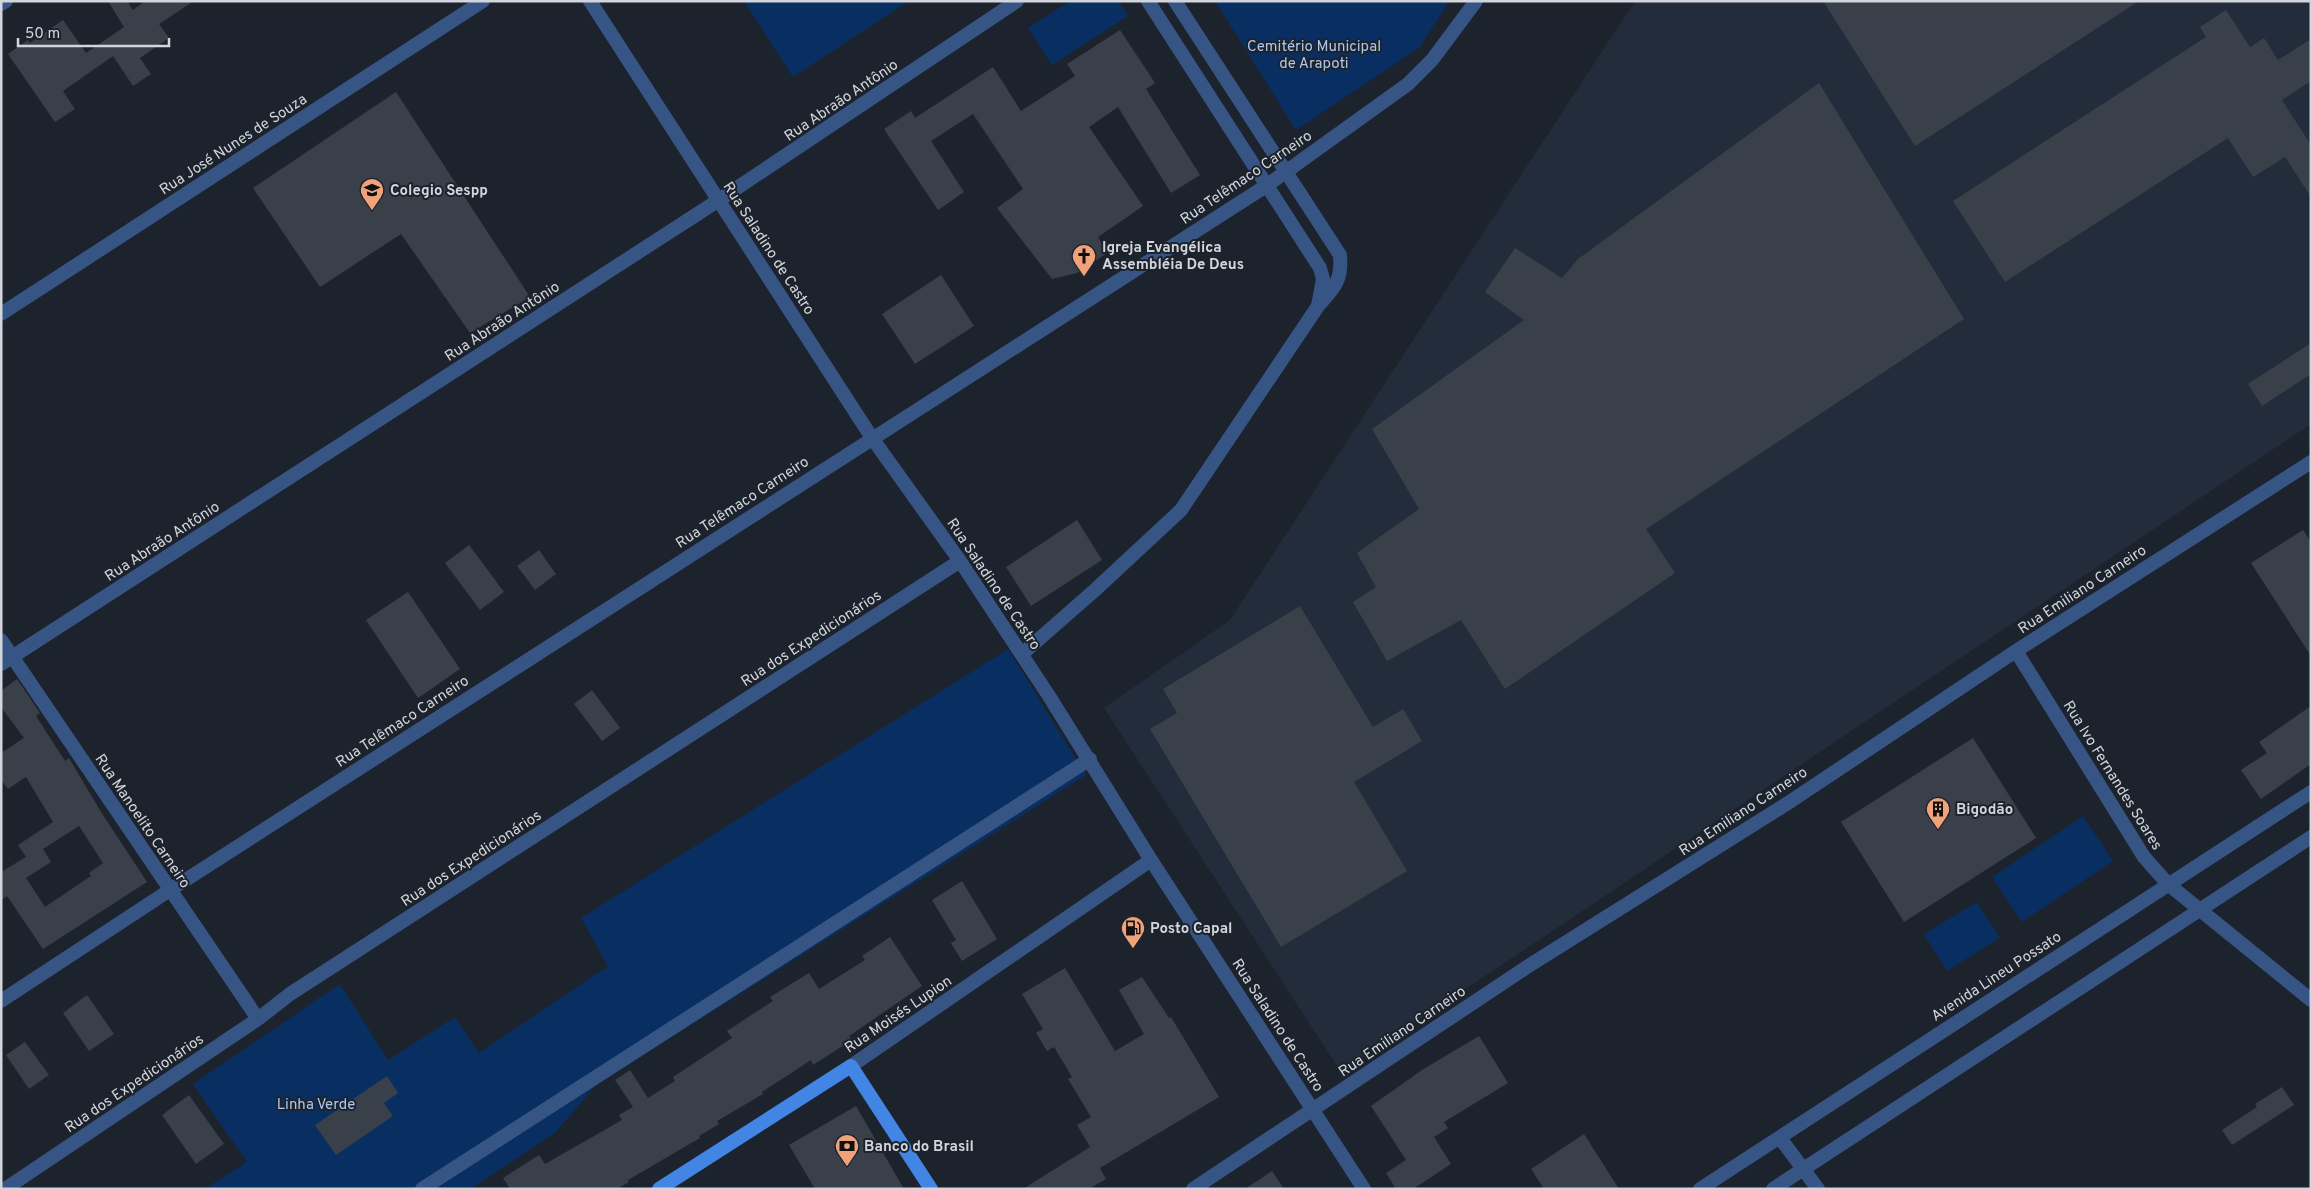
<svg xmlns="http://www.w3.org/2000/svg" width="2312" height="1190" viewBox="0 0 2312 1190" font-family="Overpass,sans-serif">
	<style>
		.built { fill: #232c3a }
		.green { fill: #092f62 }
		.building { fill: #394049; fill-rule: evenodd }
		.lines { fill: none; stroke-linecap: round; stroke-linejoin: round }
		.pedestrian { stroke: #365584; stroke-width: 14 }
		.minor { stroke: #365584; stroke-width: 14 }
		.primary { stroke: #4285e5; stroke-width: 14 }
		.labels { text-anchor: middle; stroke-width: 4; stroke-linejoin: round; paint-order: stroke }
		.park-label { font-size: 15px; fill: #acc7ef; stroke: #1d232c }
		.street-label { font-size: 15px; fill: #d2d6dc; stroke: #1d232c }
		.poi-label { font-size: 15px; font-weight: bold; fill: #d2d6dc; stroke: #1d232c; text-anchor: start }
	</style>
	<rect width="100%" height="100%" fill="#1d232c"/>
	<path class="built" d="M 1635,1 L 2311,1 L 2311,424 L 1341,1072 L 1104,708 L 1230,620 Z"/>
	<path class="green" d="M 744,1 L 909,1 L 793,77 Z
		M 1070,1 L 1118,1 L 1128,16 L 1052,65 L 1028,28 Z
		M 1215,1 L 1449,1 L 1420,47 L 1296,130 Z
		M 1008,649 L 1086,775 L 596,1085 L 555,1133 L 470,1189 L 205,1189 L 247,1162 L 193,1084 L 340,984 L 388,1060 L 455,1017 L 479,1053 L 608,966 L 581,918 Z
		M 2083,816 L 2113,861 L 2022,922 L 1992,877 Z
		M 1977,902 L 2000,938 L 1947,971 L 1924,934 Z"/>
	<path class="building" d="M 108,1 L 127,1 L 133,10 L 145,1 L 194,1 L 159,24 L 169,38 L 140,58 L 151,74 L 133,86 L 113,56 L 63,91 L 75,109 L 55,122 L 8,54 L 28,40 L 30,43 L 63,20 L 86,53 L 124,27 Z
		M 1823,1 L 2139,1 L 1915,146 Z
		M 2226,10 L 2250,47 L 2264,38 L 2278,60 L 2311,39 L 2311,81 L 2282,100 L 2311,145 L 2311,197 L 2285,157 L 2253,177 L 2228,138 L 2005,282 L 1953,201 L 2206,37 L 2200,27 Z
		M 1120,30 L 1155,83 L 1146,89 L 1200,175 L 1171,193 L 1118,107 L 1089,127 L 1143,206 L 1098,237 L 1107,253 L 1077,273 L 1052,279 L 997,208 L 1023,189 L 973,114 L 931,141 L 964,192 L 938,210 L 884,129 L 911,111 L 915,118 L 993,67 L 1021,111 L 1075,76 L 1067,64 Z
		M 1819,83 L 1964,319 L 1646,529 L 1675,573 L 1505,689 L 1461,620 L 1387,661 L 1353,602 L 1376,587 L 1357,553 L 1419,509 L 1372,429 L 1524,320 L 1485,292 L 1515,248 L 1562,278 L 1578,259 Z
		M 396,92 L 530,297 L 470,333 L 401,234 L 320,287 L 253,188 Z
		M 941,275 L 974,326 L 915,364 L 882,314 Z
		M 2311,343 L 2311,374 L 2262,406 L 2248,384 Z
		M 1077,520 L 1102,560 L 1031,606 L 1006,567 Z
		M 2303,530 L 2311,542 L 2311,656 L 2251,563 Z
		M 469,545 L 504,592 L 480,610 L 445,563 Z
		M 539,550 L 556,574 L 535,590 L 517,566 Z
		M 408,592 L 460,669 L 418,698 L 366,620 Z
		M 1300,606 L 1373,727 L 1403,709 L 1422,741 L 1354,782 L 1407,871 L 1281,947 L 1150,729 L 1177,713 L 1163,689 Z
		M 17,679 L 40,713 L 36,716 L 65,761 L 69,758 L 101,812 L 147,882 L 43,949 L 7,896 L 1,900 L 1,872 L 26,857 L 18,845 L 53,822 L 26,777 L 8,789 L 1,780 L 1,753 L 24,738 L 1,707 L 1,691 ZM 79,826 L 103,863 L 89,873 L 91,876 L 45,907 L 26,878 L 51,862 L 43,849 Z
		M 592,690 L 620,728 L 602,741 L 574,704 Z
		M 2311,706 L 2311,764 L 2261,799 L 2241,770 L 2267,753 L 2259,742 Z
		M 1973,738 L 2036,838 L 1904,922 L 1841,822 Z
		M 962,881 L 997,939 L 962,961 L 951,943 L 956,940 L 932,900 Z
		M 890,937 L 922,986 L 849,1036 L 852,1040 L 813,1065 L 811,1060 L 762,1092 L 763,1094 L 717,1121 L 719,1124 L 699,1136 L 700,1138 L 628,1180 L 629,1182 L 617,1189 L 510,1189 L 503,1178 L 539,1155 L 545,1164 L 622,1120 L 619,1115 L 633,1107 L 615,1080 L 630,1070 L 648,1098 L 675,1081 L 673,1077 L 732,1038 L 727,1031 L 773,1001 L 770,997 L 809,973 L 819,989 L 865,960 L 862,956 Z
		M 1065,968 L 1115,1051 L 1144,1034 L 1119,990 L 1142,977 L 1169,1018 L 1171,1017 L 1219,1097 L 1100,1168 L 1106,1179 L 1089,1189 L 1023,1189 L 1090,1147 L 1077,1125 L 1091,1117 L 1068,1079 L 1072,1077 L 1054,1047 L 1047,1051 L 1036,1033 L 1043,1029 L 1022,994 Z
		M 87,995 L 114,1034 L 89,1051 L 63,1013 Z
		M 1479,1036 L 1508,1083 L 1444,1122 L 1448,1128 L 1434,1137 L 1451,1164 L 1413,1189 L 1396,1189 L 1386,1173 L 1406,1160 L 1371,1106 L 1422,1070 Z
		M 25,1042 L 49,1075 L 29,1089 L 6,1055 Z
		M 387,1076 L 398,1093 L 384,1103 L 393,1116 L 336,1155 L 315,1125 Z
		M 2282,1087 L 2294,1105 L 2232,1145 L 2222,1130 L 2257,1107 L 2255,1104 Z
		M 189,1095 L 224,1144 L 196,1164 L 162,1115 Z
		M 856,1106 L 904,1189 L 815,1189 L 789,1145 Z
		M 1584,1134 L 1619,1189 L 1544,1189 L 1531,1169 Z
		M 1272,1171 L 1284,1189 L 1245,1189 Z"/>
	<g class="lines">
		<path class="pedestrian" d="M 422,1189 L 1090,759"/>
		<path class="minor" d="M 590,1 L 872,438 L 960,561 L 1049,696 L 1151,860 L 1364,1189
			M 1148,1 L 1320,268 L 1323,279 L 1318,306 C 1335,287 1342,281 1340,255 L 1175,1
			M 1,4 L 6,1
			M 1,314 L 483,1
			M 1,640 L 258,1019
			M 2016,651 L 2144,857 L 2168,884 L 2311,1000
			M 1022,654 L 1095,590 L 1181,510 L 1318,306
			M 1,664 L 719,200 L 1017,1
			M 1,1001 L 170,890 L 1266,186 L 1408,84 L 1432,60 L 1476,1
			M 851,1066 L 1151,860
			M 1780,1138 L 1818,1189
			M 5,1189 L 258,1019 L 290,994 L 960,561
			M 1193,1189 L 1530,965 L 1788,803 L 2016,651 L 2311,462
			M 1700,1189 L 2311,792
			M 1773,1189 L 2311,837"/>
		<path class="primary" d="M 659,1189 L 851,1066 L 931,1189"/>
	</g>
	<defs>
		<g id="school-pin" transform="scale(1.25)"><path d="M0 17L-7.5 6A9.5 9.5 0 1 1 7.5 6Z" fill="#f0a27a" stroke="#1d232c"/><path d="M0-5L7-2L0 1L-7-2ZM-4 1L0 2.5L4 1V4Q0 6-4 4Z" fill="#111"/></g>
		<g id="church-pin" transform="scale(1.25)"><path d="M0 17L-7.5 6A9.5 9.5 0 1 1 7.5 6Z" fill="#f0a27a" stroke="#1d232c"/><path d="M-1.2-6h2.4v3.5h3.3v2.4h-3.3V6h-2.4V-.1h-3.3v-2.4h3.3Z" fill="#111"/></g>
		<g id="building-pin" transform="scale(1.25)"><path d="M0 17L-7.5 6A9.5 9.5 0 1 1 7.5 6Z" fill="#f0a27a" stroke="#1d232c"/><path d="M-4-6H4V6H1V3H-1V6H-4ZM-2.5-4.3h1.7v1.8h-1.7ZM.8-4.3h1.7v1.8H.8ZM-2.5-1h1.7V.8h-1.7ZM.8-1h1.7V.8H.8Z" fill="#111"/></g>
		<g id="fuel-pin" transform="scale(1.25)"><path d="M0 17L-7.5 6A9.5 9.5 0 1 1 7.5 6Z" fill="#f0a27a" stroke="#1d232c"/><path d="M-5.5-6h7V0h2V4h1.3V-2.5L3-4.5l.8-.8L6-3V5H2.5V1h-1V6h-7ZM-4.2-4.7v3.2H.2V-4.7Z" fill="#111"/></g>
		<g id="bank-pin" transform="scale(1.25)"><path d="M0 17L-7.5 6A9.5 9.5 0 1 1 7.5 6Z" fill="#f0a27a" stroke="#1d232c"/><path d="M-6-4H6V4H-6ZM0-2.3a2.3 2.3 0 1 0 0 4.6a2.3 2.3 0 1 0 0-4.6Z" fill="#111"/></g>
	</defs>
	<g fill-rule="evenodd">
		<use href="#school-pin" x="372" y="190"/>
		<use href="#church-pin" x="1084" y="256"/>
		<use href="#building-pin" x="1938" y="809"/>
		<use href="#fuel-pin" x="1133" y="928"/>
		<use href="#bank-pin" x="847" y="1146"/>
	</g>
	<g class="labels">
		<g class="park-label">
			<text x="1314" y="51">Cemitério Municipal<tspan x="1314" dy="17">de Arapoti</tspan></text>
			<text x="316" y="1109">Linha Verde</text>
		</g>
		<g class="street-label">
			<text transform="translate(841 100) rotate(-34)" y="5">Rua Abraão Antônio</text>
			<text transform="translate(233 144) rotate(-33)" y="5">Rua José Nunes de Souza</text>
			<text transform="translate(1246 177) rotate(-34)" y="5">Rua Telêmaco Carneiro</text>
			<text transform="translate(769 248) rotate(57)" y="5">Rua Saladino de Castro</text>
			<text transform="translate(502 321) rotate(-33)" y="5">Rua Abraão Antônio</text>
			<text transform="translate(742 502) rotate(-33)" y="5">Rua Telêmaco Carneiro</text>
			<text transform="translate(162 541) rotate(-33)" y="5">Rua Abraão Antônio</text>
			<text transform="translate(994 584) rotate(56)" y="5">Rua Saladino de Castro</text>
			<text transform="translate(2082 589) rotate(-33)" y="5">Rua Emiliano Carneiro</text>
			<text transform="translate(811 638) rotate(-33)" y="5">Rua dos Expedicionários</text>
			<text transform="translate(402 721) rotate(-33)" y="5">Rua Telêmaco Carneiro</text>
			<text transform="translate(2113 775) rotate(58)" y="5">Rua Ivo Fernandes Soares</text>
			<text transform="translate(1743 811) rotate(-33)" y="5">Rua Emiliano Carneiro</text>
			<text transform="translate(143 821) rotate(56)" y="5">Rua Manoelito Carneiro</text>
			<text transform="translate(471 858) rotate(-33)" y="5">Rua dos Expedicionários</text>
			<text transform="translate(1996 976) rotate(-33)" y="5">Avenida Lineu Possato</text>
			<text transform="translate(898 1014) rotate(-34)" y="5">Rua Moisés Lupion</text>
			<text transform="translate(1278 1025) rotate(57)" y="5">Rua Saladino de Castro</text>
			<text transform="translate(1402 1031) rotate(-34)" y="5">Rua Emiliano Carneiro</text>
			<text transform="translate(134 1083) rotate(-34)" y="5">Rua dos Expedicionários</text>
		</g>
		<g class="poi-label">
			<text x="390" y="195">Colegio Sespp</text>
			<text x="1102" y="252">Igreja Evangélica<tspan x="1102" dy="17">Assembléia De Deus</tspan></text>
			<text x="1956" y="814">Bigodão</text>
			<text x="1150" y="933">Posto Capal</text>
			<text x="864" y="1151">Banco do Brasil</text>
		</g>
	</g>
	<rect width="2312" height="1190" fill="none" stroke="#d2d6dc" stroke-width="5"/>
	<path d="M18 38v8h151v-8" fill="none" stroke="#d2d6dc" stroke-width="2.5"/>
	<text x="25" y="38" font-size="15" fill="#d2d6dc" stroke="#1d232c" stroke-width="4" paint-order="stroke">50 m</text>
</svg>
